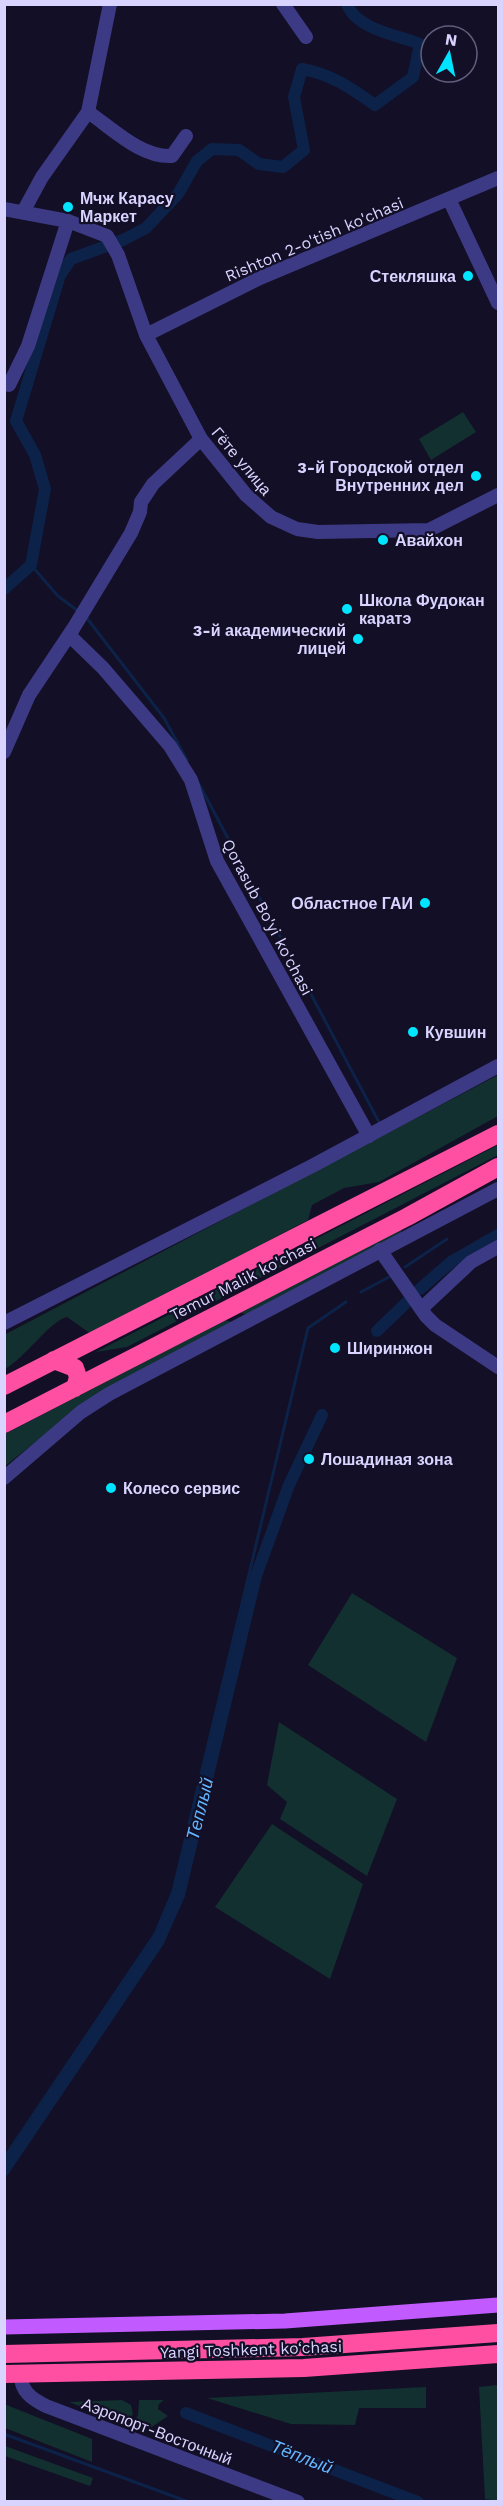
<svg xmlns="http://www.w3.org/2000/svg" width="503" height="2506" viewBox="0 0 503 2506" font-family="'Work Sans',sans-serif">
	<style>
		.green { fill: #12302f }
		.lines { fill: none; stroke-linecap: round; stroke-linejoin: round }
		.stream { stroke: #0c2248; stroke-width: 3 }
		.canal { stroke: #0c2248; stroke-width: 12 }
		.minor { stroke: #3d3a85; stroke-width: 14 }
		.major { stroke: #c25bff; stroke-width: 15 }
		.highway { stroke: #ff4fa3; stroke-width: 18 }
		.poi-dot { fill: #00e5ff; stroke: #130f26; stroke-width: 2 }
		.labels { text-anchor: middle; stroke-width: 4.5; stroke-linejoin: round; paint-order: stroke }
		.poi-label { font-size: 16px; font-weight: bold; fill: #d9d4ff; stroke: #130f26; text-anchor: start }
		.street-label { font-size: 16px; fill: #d9d4ff; stroke: #130f26 }
		.water-label { font-size: 18px; font-style: italic; fill: #62b6ff; stroke: #130f26 }
	</style>
	<rect width="100%" height="100%" fill="#130f26"/>
	<path class="green" d="M 463,412 L 476,432 L 431,460 L 419,439 Z
		M 498,1075 L 498,1116 L 379,1182 L 344,1188 L 312,1205 L 308,1220 L 91,1334 L 67,1317 C 50,1321 25,1358 5,1369 L 4,1335 Z
		M 498,1145 L 498,1155 L 127,1347 L 96,1352 Z
		M 403,1227 L 399,1237 L 251,1315 L 240,1313 Z
		M 225,1320 L 235,1323 L 98,1393 L 5,1466 L 5,1434 Z
		M 352,1593 L 457,1658 L 426,1742 L 308,1665 Z
		M 279,1722 L 397,1799 L 367,1876 L 280,1819 L 287,1802 L 267,1785 Z
		M 272,1824 L 363,1884 L 330,1979 L 215,1907 Z
		M 498,2385 L 498,2501 L 485,2499 L 479,2387 Z
		M 426,2387 L 426,2408 L 359,2408 L 355,2425 L 291,2424 L 207,2398 Z
		M 122,2400 L 131,2405 L 133,2414 L 127,2422 L 121,2423 L 69,2402 Z
		M 139,2400 L 164,2400 L 159,2404 L 158,2409 L 168,2416 L 146,2431 L 135,2430 L 132,2426 L 138,2415 Z
		M 4,2404 L 92,2439 L 92,2462 L 5,2428 Z
		M 5,2446 L 93,2478 L 90,2486 L 5,2456 Z"/>
	<g class="lines">
		<path class="stream" d="M 31,565 L 58,596 L 78,611
			M 86,617 L 164,718 L 187,760
			M 198,782 L 379,1122
			M 405,1267 L 447,1239
			M 361,1292 L 391,1276
			M 4,2158 L 155,1934 L 173,1891 L 308,1328 L 346,1302
			M 4,2434 L 189,2502"/>
		<path class="canal" d="M 4,589 L 31,565 L 45,489 L 35,455 L 16,421 L 60,275 L 71,259 L 123,240 L 146,228 L 178,194 L 197,161 L 212,149 L 239,150 L 259,164 L 283,167 L 304,150 L 294,97 L 302,69 C 331,74 351,88 375,105 L 413,77 L 420,44 C 397,35 356,29 347,4
			M 420,1289 L 451,1262 L 498,1235
			M 377,1331 L 407,1302
			M 4,2170 L 158,1942 L 179,1895 L 256,1576 L 289,1485 L 322,1415
			M 186,2413 L 418,2502"/>
		<path class="minor" d="M 283,4 L 306,37
			M 88,112 C 112,128 141,158 172,156 L 186,136
			M 449,199 L 498,303
			M 4,209 L 68,221 L 107,236 L 118,255 L 146,335 L 201,439 L 246,495 L 271,517 L 297,529 L 318,532 L 429,530 L 498,495
			M 23,212 L 42,177 L 88,112 L 110,4
			M 146,335 L 260,278 L 498,178
			M 9,385 L 28,346 L 68,221
			M 69,635 L 103,668 L 170,746 L 191,780 L 217,861 L 369,1136
			M 4,752 L 29,695 L 73,629 L 131,533 L 140,512 L 141,502 L 153,484 L 201,439
			M 380,1250 L 426,1316 L 435,1325 L 498,1367
			M 421,1309 L 471,1262 L 498,1247
			M 4,1323 L 314,1165 L 498,1066
			M 4,1478 L 81,1412 L 109,1394 L 498,1189
			M 21,2374 C 20,2391 32,2399 46,2406 L 298,2502"/>
		<path class="major" d="M 4,2327 L 285,2321 L 498,2305"/>
		<path class="highway" d="M 54,1360 L 75,1368 L 78,1377 L 75,1388
			M 4,1386 L 498,1134
			M 4,1424 L 407,1217 L 498,1167
			M 4,2354 L 303,2347 L 498,2333
			M 4,2374 L 304,2368 L 498,2354"/>
	</g>
	<g class="poi-dot">
		<circle cx="68" cy="207" r="6"/>
		<circle cx="468" cy="276" r="6"/>
		<circle cx="476" cy="476" r="6"/>
		<circle cx="383" cy="540" r="6"/>
		<circle cx="347" cy="609" r="6"/>
		<circle cx="358" cy="639" r="6"/>
		<circle cx="425" cy="903" r="6"/>
		<circle cx="413" cy="1032" r="6"/>
		<circle cx="335" cy="1348" r="6"/>
		<circle cx="309" cy="1459" r="6"/>
		<circle cx="111" cy="1488" r="6"/>
	</g>
	<g class="labels">
		<g class="poi-label">
			<text x="80" y="204">Мчж Карасу<tspan x="80" dy="18">Маркет</tspan></text>
			<text x="456" y="282" text-anchor="end">Стекляшка</text>
			<text x="464" y="473" text-anchor="end">3-й Городской отдел<tspan x="464" dy="18">Внутренних дел</tspan></text>
			<text x="395" y="546">Авайхон</text>
			<text x="359" y="606">Школа Фудокан<tspan x="359" dy="18">каратэ</tspan></text>
			<text x="346" y="636" text-anchor="end">3-й академический<tspan x="346" dy="18">лицей</tspan></text>
			<text x="413" y="909" text-anchor="end">Областное ГАИ</text>
			<text x="425" y="1038">Кувшин</text>
			<text x="347" y="1354">Ширинжон</text>
			<text x="321" y="1465">Лошадиная зона</text>
			<text x="123" y="1494">Колесо сервис</text>
		</g>
		<g class="street-label">
			<text transform="translate(314 239) rotate(-23)" y="6">Rishton 2-o'tish ko'chasi</text>
			<text transform="translate(242 461) rotate(50)" y="6">Гёте улица</text>
			<text transform="translate(268 917) rotate(62)" y="6">Qorasub Bo'yi ko'chasi</text>
			<text transform="translate(243 1279) rotate(-27)" y="6">Temur Malik ko'chasi</text>
			<text transform="translate(251 2349) rotate(-2)" y="6">Yangi Toshkent ko‘chasi</text>
			<text transform="translate(157 2431) rotate(21)" y="6">Аэропорт-Восточный</text>
		</g>
		<g class="water-label">
			<text transform="translate(200 1809) rotate(-76)" y="6">Теплый</text>
			<text transform="translate(302 2457) rotate(21)" y="6">Тёплый</text>
		</g>
	</g>
	<rect width="503" height="2506" fill="none" stroke="#d9d4ff" stroke-width="12"/>
	<g transform="translate(449 54) rotate(9)"><circle r="28" fill="#130f26" stroke="#625e7d" stroke-width="1.5"/>
	<path d="M0-4.5L10 22L0 15L-10 22Z" fill="#00e5ff"/>
	<text y="-9" font-size="16" font-weight="bold" text-anchor="middle" fill="#d9d4ff">N</text>
	</g>
</svg>
